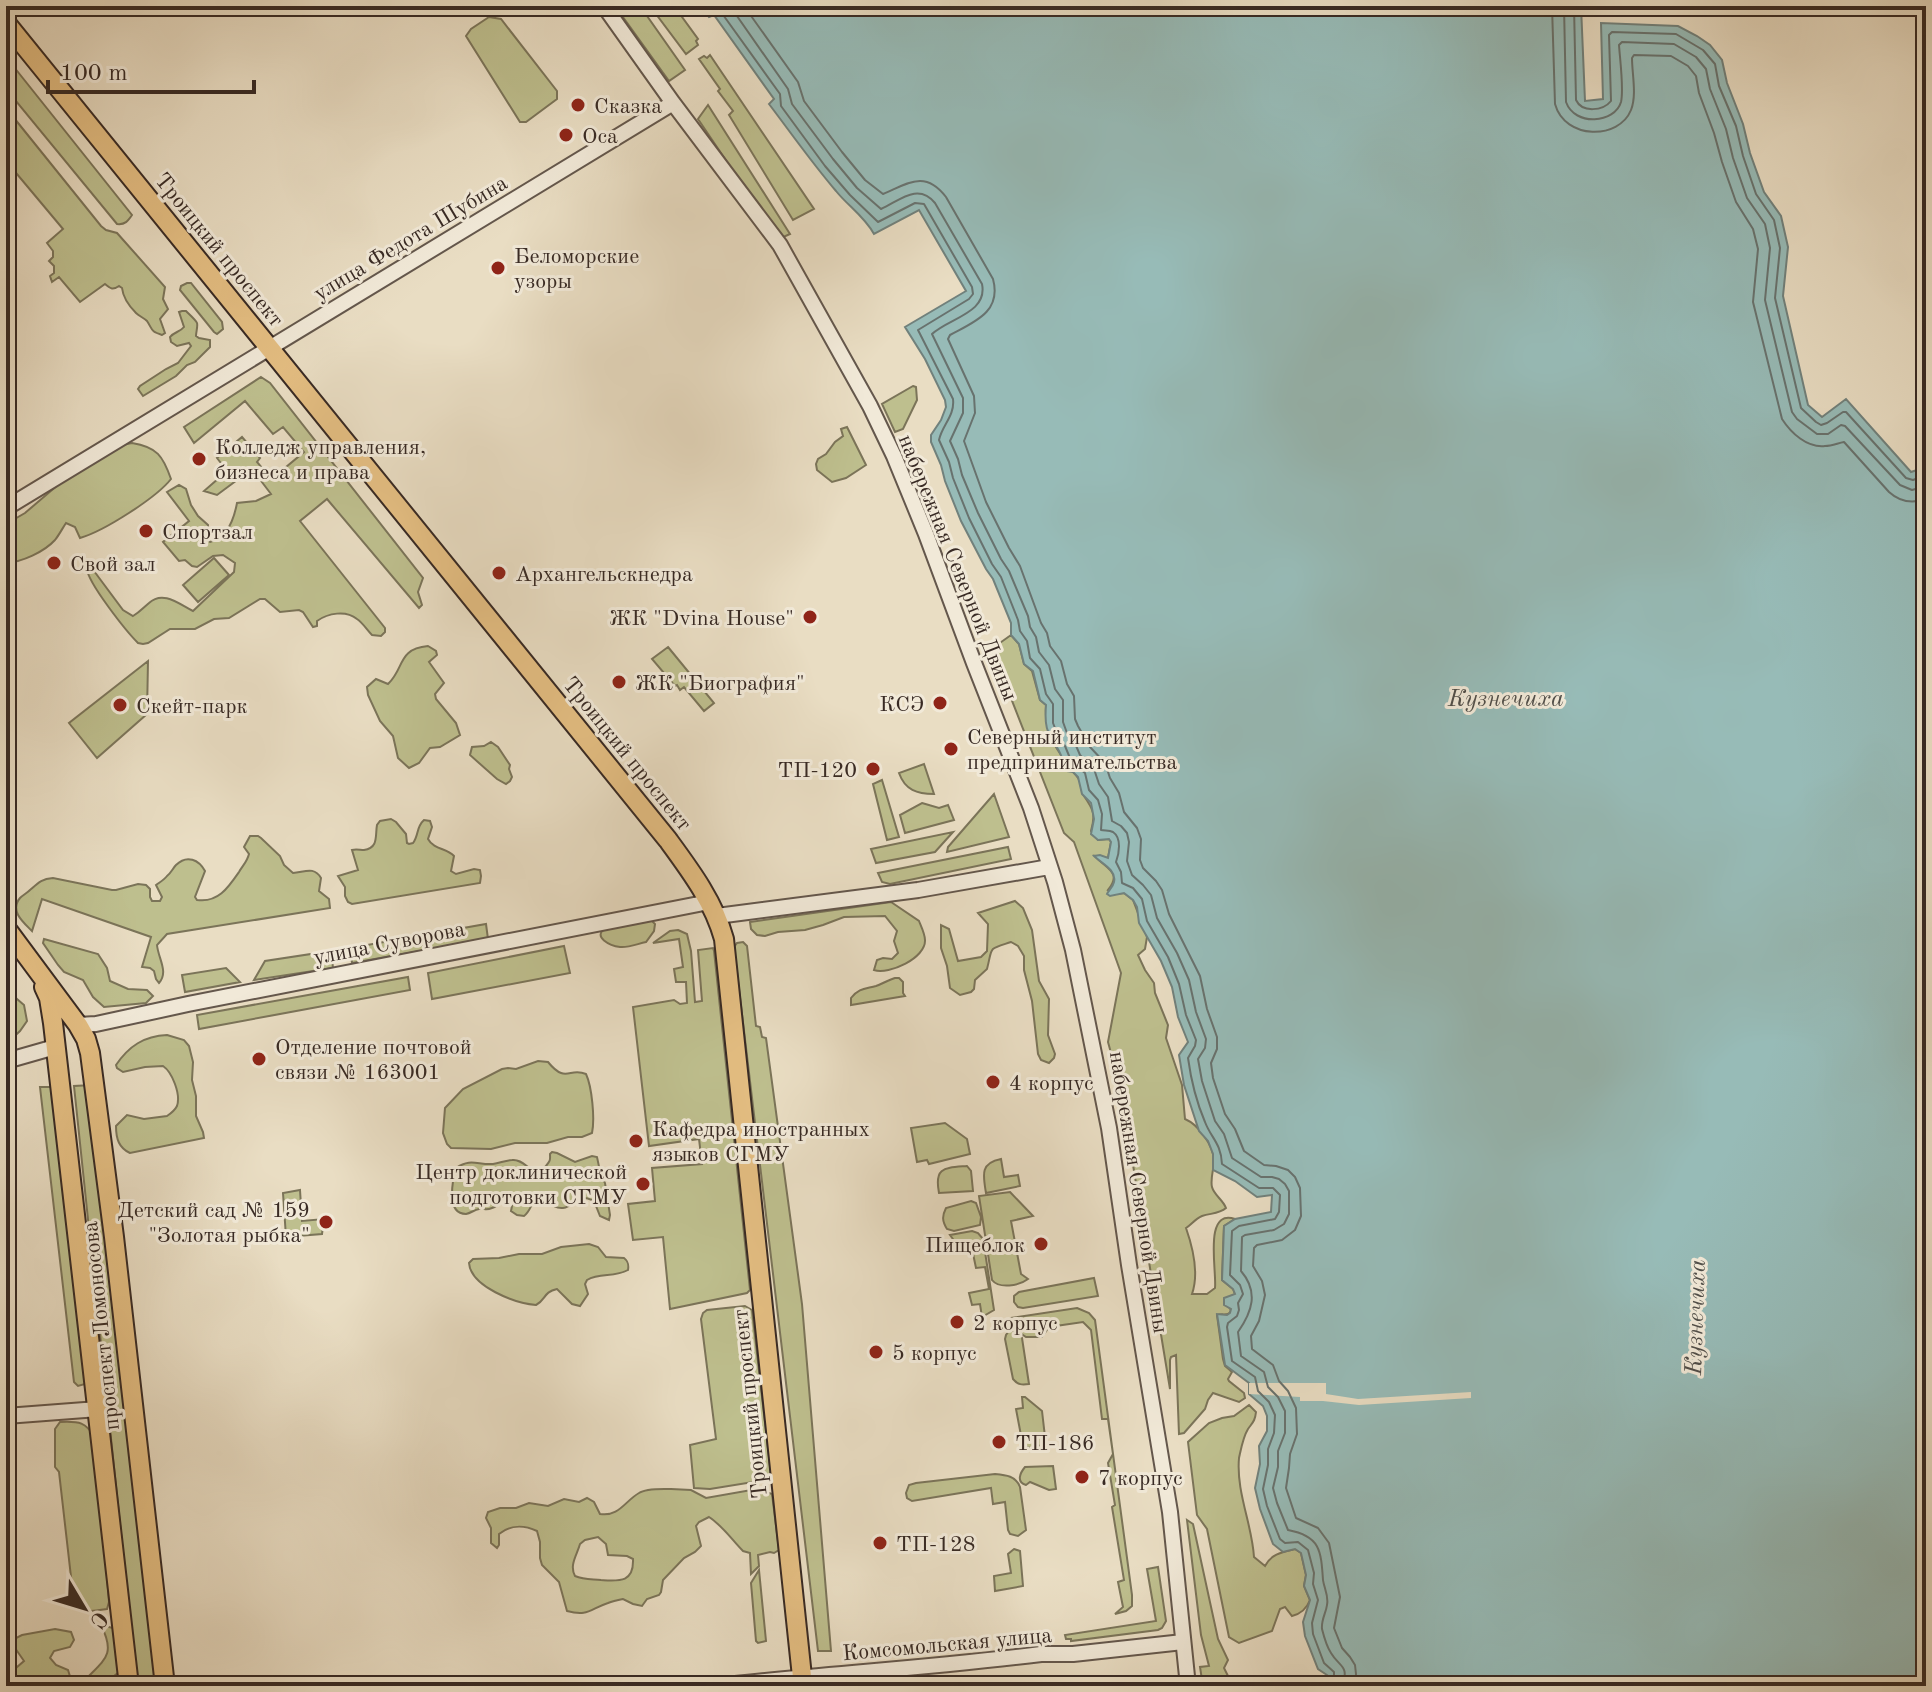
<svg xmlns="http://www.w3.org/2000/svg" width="1932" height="1692" viewBox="0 0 1932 1692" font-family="'Old Standard TT',serif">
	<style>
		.green { fill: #bebf8e; stroke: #7b7459; stroke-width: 2; fill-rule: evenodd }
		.water { fill: #97bbb7; stroke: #71817c; stroke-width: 2 }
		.pier { fill: #e9ddc3 }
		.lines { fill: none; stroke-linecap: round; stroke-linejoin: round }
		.shore { stroke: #68726e; stroke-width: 2 }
		.minor-casing { stroke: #64574c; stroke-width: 18 }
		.major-casing { stroke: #382a24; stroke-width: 22 }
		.minor { stroke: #f1e9d8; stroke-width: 14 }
		.major { stroke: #e4be82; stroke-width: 18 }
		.poi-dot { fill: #8f2418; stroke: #f1e9d8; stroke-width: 3 }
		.labels { text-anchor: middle; stroke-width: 6; stroke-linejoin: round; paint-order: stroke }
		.poi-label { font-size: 22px; fill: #382a24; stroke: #f1e9d8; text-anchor: start }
		.street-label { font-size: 22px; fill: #382a24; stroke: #f1e9d8 }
		.water-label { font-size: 24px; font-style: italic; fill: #504e49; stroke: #f1e9d8 }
	</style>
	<rect width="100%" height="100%" fill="#e9ddc3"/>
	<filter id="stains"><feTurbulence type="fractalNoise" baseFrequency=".0025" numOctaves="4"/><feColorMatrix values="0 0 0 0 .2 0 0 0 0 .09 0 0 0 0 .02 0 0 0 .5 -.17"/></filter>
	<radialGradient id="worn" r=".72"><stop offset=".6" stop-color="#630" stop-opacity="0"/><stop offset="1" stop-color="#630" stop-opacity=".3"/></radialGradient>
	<path class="green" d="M 615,6 L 640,6 L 685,70 L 669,81 Z
		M 650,6 L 674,6 L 698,39 L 696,41 L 698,45 L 686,54 Z
		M 489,17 L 501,19 L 557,91 L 557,99 L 526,122 L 520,122 L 466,36 L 471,29 Z
		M 710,55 L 814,209 L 793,220 L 729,115 L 733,111 L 718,91 L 720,89 L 699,59 L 704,56 L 707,58 Z
		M 6,57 L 132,215 C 128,221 125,225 117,224 L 6,89 Z
		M 708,105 L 790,234 L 779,239 L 698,119 Z
		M 6,108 L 101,226 L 106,230 L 117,233 L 165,287 L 163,299 L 168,309 L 160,319 L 165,333 L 162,335 C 150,331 153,330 147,321 C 144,318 139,316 136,313 C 129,306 123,297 122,288 L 119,286 C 112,291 110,288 105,284 L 80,302 L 59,277 L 52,282 L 50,276 L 54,273 L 54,266 L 49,261 L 53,257 L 53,251 L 47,243 L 63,229 L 6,161 L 9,147 L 6,143 Z
		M 187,283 L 191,283 L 222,322 L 223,329 L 217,334 L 214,332 L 180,290 L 181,286 Z
		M 182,311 L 186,311 C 189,314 196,320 197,323 C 198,326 196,332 196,336 L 199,338 L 210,340 L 210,347 L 195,362 L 187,365 L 176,376 L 143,396 L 138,389 L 140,386 L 166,369 L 178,363 L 191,346 L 189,343 L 177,346 L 171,342 L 170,337 C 174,332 180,332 184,327 L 179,312 Z
		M 261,377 L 270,383 L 423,578 L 418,592 L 422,605 L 419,608 L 327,499 L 300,521 L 385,628 L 385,632 L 381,636 L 372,635 C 367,630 363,623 357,619 C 346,610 328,613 317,621 L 317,626 L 313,627 L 303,612 L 299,610 L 280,612 L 265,599 L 260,599 L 229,618 L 214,619 L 195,629 L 170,629 L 148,643 L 143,644 L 138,643 C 126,631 88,583 87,569 L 94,571 L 123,610 L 133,616 C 140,612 143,608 149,603 C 163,590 179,604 193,611 L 234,572 L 235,563 L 223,555 L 213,556 L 197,567 L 192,566 L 185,560 L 179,561 L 163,542 L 189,521 L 167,492 L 179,485 L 186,489 L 191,505 L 198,516 L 208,525 L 208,539 L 210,542 C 228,538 234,519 237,503 L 256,501 L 271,494 L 252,469 L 217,495 L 204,491 L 227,471 L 217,458 L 242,437 L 260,458 L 257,462 L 267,474 L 270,472 L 274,477 L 304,452 L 283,427 L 273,434 L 245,401 L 194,443 L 184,427 Z
		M 913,386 L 916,387 L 917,400 L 903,429 L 895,432 L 882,404 Z
		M 847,427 L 866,465 L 846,478 L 832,482 L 817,470 L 816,464 L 818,459 L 826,454 L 835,442 L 843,436 L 841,429 Z
		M 132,443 C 157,447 163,456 171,479 C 156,498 104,531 80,538 L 75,527 L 66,523 C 62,529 59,535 55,540 C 44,552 22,562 6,563 L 6,524 L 25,513 L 66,478 L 122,445 Z
		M 214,558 L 229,575 L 198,602 L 183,585 Z
		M 1011,635 L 1019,644 L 1024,664 L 1032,671 L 1040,700 L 1046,705 C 1044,733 1055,747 1070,768 C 1072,772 1076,774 1078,778 C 1082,783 1080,790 1084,796 C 1093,809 1096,814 1091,831 L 1098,840 L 1109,839 L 1111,842 L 1108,858 L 1095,856 C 1105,868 1123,872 1108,890 L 1117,894 L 1124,893 L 1133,900 L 1147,937 L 1145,949 L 1138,955 L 1145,970 L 1154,983 L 1155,993 L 1168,1025 L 1166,1038 L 1182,1085 L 1185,1119 C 1199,1125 1213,1145 1214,1160 C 1214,1169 1210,1179 1212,1187 C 1214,1195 1223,1200 1226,1208 C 1219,1214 1211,1213 1202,1216 C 1195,1219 1192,1224 1186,1228 C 1193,1248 1199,1274 1192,1294 L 1207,1294 L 1215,1288 C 1217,1271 1203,1208 1235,1219 L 1224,1226 L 1222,1280 L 1233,1289 L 1235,1294 L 1232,1296 L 1228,1306 L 1231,1310 C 1229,1317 1223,1313 1217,1315 L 1223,1359 L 1225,1366 L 1232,1372 L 1228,1379 L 1229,1381 L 1244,1393 L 1245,1398 L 1239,1402 L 1213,1393 L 1208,1400 L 1205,1409 L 1184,1433 L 1179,1434 L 1176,1355 L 1171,1357 L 1170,1360 L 1170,1389 L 1120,1086 L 1108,1042 L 1121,973 L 1074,842 L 1064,833 L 1005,683 L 990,650 Z
		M 428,646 L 436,651 L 437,655 L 429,662 L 444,683 L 435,694 L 436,699 L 456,723 L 460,735 L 440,747 L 430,748 L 419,763 L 409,768 L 398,758 L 393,736 L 380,721 L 368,695 L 367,687 L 376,679 L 388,684 C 405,668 397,649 428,646 Z
		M 668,647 L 714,703 L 704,711 L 684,687 L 680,690 L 677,685 L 675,686 L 652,659 Z
		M 148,661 L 147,714 L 97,758 L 69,723 Z
		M 491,742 L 498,747 L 510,765 L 509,769 L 512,777 L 510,781 L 506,784 L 497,779 L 470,755 L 472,747 L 484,746 Z
		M 924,764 L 934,794 C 917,794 905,790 899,773 Z
		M 882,780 L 899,837 L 887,840 L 873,784 Z
		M 994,794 L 1009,837 L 947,852 L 948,847 Z
		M 922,803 L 939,808 L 948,805 L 954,820 L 905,833 L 900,815 Z
		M 391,819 L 396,822 L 406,834 L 407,843 L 409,844 L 413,843 C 419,835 416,827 424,820 L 430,821 L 432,827 L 428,839 C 434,850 447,848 454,856 L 451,871 L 456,874 L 474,869 L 480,870 L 481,876 L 480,883 L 352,904 L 348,902 L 345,896 L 345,887 L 338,876 L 358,870 L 352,850 C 356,849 360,850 364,850 C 379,848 375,835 377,825 L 380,821 Z
		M 953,832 L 935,852 L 876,863 L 871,849 Z
		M 250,836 L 258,836 L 261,838 L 280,856 L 284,865 L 293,873 C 305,872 314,866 321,878 L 319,891 L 329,899 L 330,908 L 167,934 L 157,945 C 158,958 169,972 159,983 L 156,979 L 154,971 L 150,968 L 142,967 L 151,937 L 42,899 L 32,931 C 24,923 9,911 20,898 C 23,895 27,893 30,890 C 38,883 41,879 53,878 L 112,890 L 116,890 L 138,884 L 146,885 L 150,889 L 150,897 L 152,901 L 160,901 L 162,897 L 156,885 C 160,882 164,880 167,876 C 171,873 173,868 176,865 C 187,854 199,860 205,871 L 195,897 L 197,900 C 218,903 228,888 239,872 C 243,865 247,862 249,854 L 244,847 Z
		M 1008,847 L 1011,859 L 890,884 L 882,882 L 878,873 Z
		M 1015,901 L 1023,908 L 1032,930 L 1039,981 L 1049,999 L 1048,1035 L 1055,1054 L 1054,1058 L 1049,1063 L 1041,1060 L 1038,1054 L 1032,1001 L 1024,970 L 1024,956 L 1018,946 L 1011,942 C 987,950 993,946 987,969 L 975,980 L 974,989 L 971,992 L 960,995 L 950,988 L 947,966 L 941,948 L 941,925 L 949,929 L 958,961 L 981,957 L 987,951 L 988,924 L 978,913 Z
		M 891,902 L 919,921 C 921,926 925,934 925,940 C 926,958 889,975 874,970 L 877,960 L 883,958 L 892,959 L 898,953 L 894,941 L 897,931 L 885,916 L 844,917 L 823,925 L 805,930 L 778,932 L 765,936 L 757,935 L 751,929 L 750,922 Z
		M 651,920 L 655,924 L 654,931 L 646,942 C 637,944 628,948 620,947 C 611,946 591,937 606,928 C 614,922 641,922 651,920 Z
		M 486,924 L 488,939 L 352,963 L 350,948 Z
		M 678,930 L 687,934 L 691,951 L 695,1002 L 702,1001 L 698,950 L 713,948 L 714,951 L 750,1290 L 747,1293 L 670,1309 L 663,1237 L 633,1240 L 628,1204 L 655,1201 L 652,1168 L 702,1164 L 699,1139 L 649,1146 L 633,1007 L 674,1000 L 680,1004 L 687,1003 L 686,982 L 676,982 L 674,969 L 683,967 L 679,939 L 653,943 L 670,931 Z
		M 44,939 L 98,954 L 107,968 L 110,981 L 128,989 L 147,990 L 153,996 L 146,1003 L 104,1007 L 93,997 L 83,980 L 64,972 L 58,965 L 43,943 Z
		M 743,942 L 747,946 L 756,1026 L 760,1027 L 762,1037 L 766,1038 L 802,1304 L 831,1651 L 818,1651 L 734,947 L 737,943 Z
		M 564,946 L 570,973 L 432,999 L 428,973 Z
		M 331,951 L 333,968 L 254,980 L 265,961 Z
		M 226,968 L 240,982 L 185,992 L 182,975 Z
		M 408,977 L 410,990 L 199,1029 L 197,1015 Z
		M 895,978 L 899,978 L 903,982 L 903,993 L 905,996 L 851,1005 L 851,998 C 859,988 865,989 876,986 C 882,984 888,980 895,978 Z
		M 17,999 L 24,1005 L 27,1021 L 20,1031 L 6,1044 L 6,1010 L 14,1000 Z
		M 167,1035 L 184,1040 L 189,1046 L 193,1062 L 192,1080 L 196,1096 L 196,1116 L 203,1132 L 204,1138 L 130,1153 C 119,1148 116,1139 116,1126 L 127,1115 L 144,1119 L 167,1116 C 170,1114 175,1110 177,1106 C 181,1094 172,1072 163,1066 L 145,1067 L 123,1072 L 117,1068 L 116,1065 C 129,1046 144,1036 167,1035 Z
		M 538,1061 L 548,1062 C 566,1084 569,1067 586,1074 C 592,1087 595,1119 592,1133 L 582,1137 L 568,1137 L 547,1143 L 515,1143 L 491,1149 L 451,1148 L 447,1144 L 443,1133 L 445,1108 L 463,1089 L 502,1069 L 508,1068 L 516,1069 Z
		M 92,1085 L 156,1686 L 137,1686 L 74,1086 Z
		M 40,1087 L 51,1087 L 87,1375 L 85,1384 L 78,1386 L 74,1382 Z
		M 945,1123 L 967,1139 L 970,1154 L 929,1164 L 927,1160 L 917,1162 L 911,1128 Z
		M 552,1152 L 557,1153 L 575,1162 L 592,1156 L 597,1157 L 601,1176 L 605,1183 L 610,1215 L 609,1220 L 600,1216 L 594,1201 C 573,1191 576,1207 563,1208 C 551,1209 550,1199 540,1195 C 531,1200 532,1210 524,1216 L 517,1215 L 511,1211 L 513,1201 L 508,1197 C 503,1200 498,1206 492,1208 C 485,1211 485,1208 479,1209 C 474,1210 471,1213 466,1214 C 445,1214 453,1179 456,1168 C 471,1158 477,1165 493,1164 C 500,1163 506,1160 512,1160 C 526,1158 533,1181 546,1166 C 551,1160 550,1160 550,1154 Z
		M 1001,1159 L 1004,1177 L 1018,1175 L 1020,1186 L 986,1193 C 983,1175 980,1163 1001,1159 Z
		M 967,1166 L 971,1171 L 973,1191 L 939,1193 C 934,1167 944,1168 967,1166 Z
		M 300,1190 L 302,1221 L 324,1219 L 322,1234 L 286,1237 L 283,1193 Z
		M 1010,1192 L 1033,1216 L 1011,1221 L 1021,1274 L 1028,1279 C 1019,1286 999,1289 992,1280 L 979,1196 Z
		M 971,1201 L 976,1203 L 981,1217 L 980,1225 L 954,1231 L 947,1229 C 942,1221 942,1216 946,1208 Z
		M 972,1231 L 978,1233 L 983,1239 L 994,1310 L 982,1317 L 980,1304 L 972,1305 L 969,1293 L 989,1289 L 985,1267 L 976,1268 L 971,1244 L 958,1246 L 950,1235 Z
		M 589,1244 L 598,1247 L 606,1257 L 624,1258 C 628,1261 629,1264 628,1270 C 614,1278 600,1272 587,1280 L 585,1284 L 588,1294 L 580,1306 L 572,1304 L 557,1289 C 543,1292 546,1300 536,1305 C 515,1303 471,1287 469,1263 L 473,1259 L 499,1258 L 519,1254 L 542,1254 L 561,1247 Z
		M 1094,1278 L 1098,1296 L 1023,1308 L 1018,1307 L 1014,1302 L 1014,1296 L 1019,1292 Z
		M 745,1306 L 752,1310 L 771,1475 L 766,1480 L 710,1489 L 694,1488 L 690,1445 L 716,1439 L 701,1319 L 703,1313 L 707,1310 Z
		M 1077,1308 L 1089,1313 L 1095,1320 L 1132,1595 L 1132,1606 L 1126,1611 L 1115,1614 L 1123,1607 L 1118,1582 L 1124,1580 L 1112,1507 L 1115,1505 L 1108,1463 L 1113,1454 L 1108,1419 L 1102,1419 L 1091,1330 L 1083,1322 L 1049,1327 L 1042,1337 L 1026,1337 L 1017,1331 L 1022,1338 L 1029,1384 C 1022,1385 1018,1385 1013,1379 L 1005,1339 L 1006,1335 L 1009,1331 L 1016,1331 L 1006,1326 L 1005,1322 L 1011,1318 Z
		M 1022,1397 L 1025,1397 L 1042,1411 L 1045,1437 L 1044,1443 L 1034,1449 L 1023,1446 L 1016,1409 L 1023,1408 Z
		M 1249,1405 L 1256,1412 C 1255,1421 1253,1422 1248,1429 C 1243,1437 1241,1449 1239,1458 C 1236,1492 1252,1524 1254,1557 L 1265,1566 C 1271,1554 1283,1552 1295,1549 L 1301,1553 L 1306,1575 L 1304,1586 L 1310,1600 C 1307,1608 1300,1614 1292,1616 L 1285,1607 L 1280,1609 L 1272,1631 L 1239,1643 L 1229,1637 L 1207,1529 L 1197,1515 L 1188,1442 L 1209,1423 L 1222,1418 L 1234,1416 Z
		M 60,1422 C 80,1421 85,1422 96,1438 L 109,1602 L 107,1609 C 94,1611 84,1614 74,1603 L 59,1472 L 55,1467 L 55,1429 Z
		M 1053,1466 L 1056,1489 L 1049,1490 L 1030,1482 L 1026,1485 C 1016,1482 1020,1473 1025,1467 Z
		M 995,1474 C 1006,1475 1016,1476 1020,1487 L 1026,1530 L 1018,1536 L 1010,1534 L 1008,1530 L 1005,1502 L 993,1504 L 991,1488 L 912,1501 L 907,1498 L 906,1493 L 909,1485 L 916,1483 Z
		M 671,1489 L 691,1490 L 706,1498 L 757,1489 L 772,1494 L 779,1550 L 774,1553 L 770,1552 L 758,1555 L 759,1566 L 751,1574 L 750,1553 L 743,1551 C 732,1540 723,1526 709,1517 L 699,1522 L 696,1526 L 701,1546 L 695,1552 L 684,1558 L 663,1580 L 661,1592 L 659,1595 L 647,1599 L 642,1606 L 633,1604 L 623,1599 C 618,1600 613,1601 608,1603 C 590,1609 588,1617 567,1611 L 559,1582 L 542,1565 L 540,1558 L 540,1542 L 537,1531 C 524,1525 510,1525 499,1534 L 499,1545 L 497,1548 L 491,1543 L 491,1528 L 486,1518 L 488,1512 L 500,1508 L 516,1508 L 529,1503 L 548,1506 L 564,1499 L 579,1502 L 587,1498 L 594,1502 L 600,1514 C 619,1517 625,1501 639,1493 C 646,1488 662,1489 671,1489 ZM 598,1537 L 606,1544 L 608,1555 L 627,1556 L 633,1559 C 634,1583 619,1581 601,1580 C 592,1579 584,1580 575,1576 C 569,1565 577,1555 580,1544 L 585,1540 Z
		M 1187,1520 L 1193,1524 L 1218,1639 L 1228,1660 L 1224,1668 L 1233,1686 L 1212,1686 L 1202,1680 L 1200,1667 L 1209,1666 L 1201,1635 Z
		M 1014,1549 L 1020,1551 L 1023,1586 L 995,1591 L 994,1576 L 1011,1573 L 1008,1554 Z
		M 1158,1567 L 1166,1621 L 1162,1628 L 1158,1630 L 1071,1641 L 1071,1639 L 1066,1639 L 1065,1635 L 1156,1621 L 1147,1569 Z
		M 759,1570 L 766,1641 L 758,1643 L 756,1641 L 751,1583 Z
		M 101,1625 L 113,1628 L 119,1642 L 119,1672 L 113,1677 L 115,1686 L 83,1686 L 84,1681 C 105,1659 116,1655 101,1625 Z
		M 55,1629 L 71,1632 L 74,1640 L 70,1647 L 54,1651 L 50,1658 L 56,1665 L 68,1670 L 73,1686 L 6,1686 L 6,1660 L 9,1664 L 17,1667 L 24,1661 L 15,1648 L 14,1639 L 22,1635 Z"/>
	<path class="water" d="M 700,6 L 1581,6 L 1585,101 L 1603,99 L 1601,23 L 1678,26 L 1697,36 L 1710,45 L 1722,60 L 1727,83 L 1743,124 L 1750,153 L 1764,192 L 1781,216 L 1788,247 L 1783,296 L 1808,405 L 1822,417 L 1846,399 L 1911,472 L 1926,467 L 1926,1545 L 1923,1566 L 1926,1567 L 1926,1686 L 1322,1686 L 1327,1675 L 1318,1669 L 1305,1636 L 1303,1622 L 1310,1600 L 1304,1586 L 1306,1575 L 1301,1553 L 1295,1549 L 1283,1552 L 1273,1544 L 1260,1509 L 1255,1488 L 1260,1464 L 1259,1446 L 1267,1431 L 1267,1416 L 1263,1406 L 1249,1394 L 1249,1383 L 1225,1365 L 1217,1314 L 1227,1315 L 1230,1313 L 1231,1309 L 1224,1305 L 1224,1298 L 1235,1294 L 1233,1289 L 1222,1280 L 1224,1226 L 1235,1219 L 1271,1212 L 1272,1195 L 1257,1197 L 1235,1181 L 1213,1170 L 1213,1154 L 1208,1141 L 1199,1131 L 1184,1085 L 1179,1055 L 1188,1042 L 1178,1017 L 1172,987 L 1161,961 L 1139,923 L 1137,907 L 1133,900 L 1124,893 L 1110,896 L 1107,894 C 1109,890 1113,887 1114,882 C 1117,870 1101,863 1094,856 L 1100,855 L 1108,858 L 1111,842 L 1109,839 L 1098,840 L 1091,834 L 1094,819 L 1091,803 L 1082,794 L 1078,777 L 1073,772 L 1067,771 C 1063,765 1063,758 1059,751 C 1048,732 1044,730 1046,705 L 1040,700 L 1033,671 L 1024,664 L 1019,644 L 1011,635 L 1011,623 L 993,579 L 986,569 L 961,521 L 945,481 L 941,465 L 931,442 L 931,435 L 941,420 L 946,407 L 945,400 L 925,359 L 905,327 L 966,291 L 919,210 L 874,234 C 864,216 848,206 836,191 C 812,163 791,133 769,104 L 774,99 L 714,15 L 709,17 Z"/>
	<path class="pier" d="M 1249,1383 L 1326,1383 L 1326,1394 L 1358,1399 L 1471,1392 L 1471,1398 L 1359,1405 L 1323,1401 L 1300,1401 L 1300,1397 L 1249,1394 Z"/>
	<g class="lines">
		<path class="shore" d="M 710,6 L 721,12 L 780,94 L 781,106 L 825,166 L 850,195 L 878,222 L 915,203 L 924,204 L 972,287 L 973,294 L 969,299 L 918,330 L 953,399 C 955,416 942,425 939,440 L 949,462 L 953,478 L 969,518 L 992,564 L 1001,577 L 1018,620 L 1020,631 L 1027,641 L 1030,658 L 1040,669 L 1046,694 L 1053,704 L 1053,723 L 1059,738 L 1065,746 L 1072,763 L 1085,773 L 1089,790 L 1098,800 L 1102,814 L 1101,830 C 1105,831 1109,830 1113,832 C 1122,838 1119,854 1116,862 L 1121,872 L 1122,883 L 1133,888 L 1142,899 L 1147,921 L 1168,957 L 1179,984 L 1186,1015 L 1196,1040 L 1195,1046 L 1188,1058 C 1191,1080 1196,1101 1205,1122 C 1211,1138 1221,1143 1222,1164 L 1259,1188 L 1273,1188 L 1280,1195 L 1279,1212 L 1275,1219 L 1239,1226 L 1232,1231 L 1230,1275 L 1240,1285 L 1243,1294 L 1238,1303 L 1239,1310 L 1237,1316 L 1228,1323 L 1227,1327 L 1232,1361 L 1255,1377 L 1258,1391 L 1269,1402 L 1275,1415 L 1274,1433 L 1268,1449 L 1268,1465 L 1263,1489 L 1267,1506 L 1280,1539 L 1285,1543 L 1298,1542 L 1308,1550 L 1314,1573 L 1313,1584 L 1318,1600 L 1312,1623 L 1313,1634 L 1324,1663 L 1334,1672 L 1334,1678 L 1331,1686
			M 730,6 L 788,89 L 792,104 L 833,159 L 857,188 L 881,209 C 899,201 918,182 935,203 L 982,284 C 988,313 949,318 932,334 L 963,398 L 963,413 L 950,441 L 958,459 L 962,475 L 978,513 L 1001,559 L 1009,571 L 1028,616 L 1030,627 L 1036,637 L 1039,652 L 1049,665 L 1055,689 L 1063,700 L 1063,722 L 1067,733 L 1074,741 L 1080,755 L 1094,769 L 1099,784 L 1108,797 L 1112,821 L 1121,826 L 1127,833 L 1129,842 L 1127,861 L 1132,875 L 1143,885 L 1151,895 L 1157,918 L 1177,953 L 1189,980 L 1196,1012 L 1206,1039 L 1205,1048 L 1198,1059 L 1202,1081 L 1215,1121 L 1224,1134 L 1232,1158 L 1261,1177 L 1272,1177 L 1279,1179 L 1285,1184 L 1289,1191 L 1289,1214 L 1284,1224 L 1274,1230 L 1245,1235 L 1242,1237 L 1241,1271 C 1259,1292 1252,1312 1238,1332 L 1241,1356 L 1264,1372 L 1268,1387 L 1278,1397 L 1285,1411 L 1285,1433 L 1278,1451 L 1278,1467 L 1273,1488 L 1277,1503 L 1288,1530 C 1320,1536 1321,1550 1323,1580 C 1324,1588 1329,1596 1327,1605 C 1326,1613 1321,1620 1322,1629 C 1324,1637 1327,1647 1331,1653 C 1339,1667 1350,1665 1342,1686
			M 744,6 L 798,82 L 804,101 L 842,152 L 865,180 L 883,194 C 907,184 925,169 946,197 L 993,279 C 1002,312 974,322 950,335 L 948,339 L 974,396 L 975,413 L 964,441 L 986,502 L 1009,548 L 1020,566 L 1041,623 L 1047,633 L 1050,646 L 1061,661 L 1067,684 L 1074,696 L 1075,719 L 1078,726 L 1090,747 L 1105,763 L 1110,778 L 1119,793 L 1124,812 L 1137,828 L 1141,839 L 1140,860 L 1143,868 L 1156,881 L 1162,890 L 1169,914 L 1200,976 L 1207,1009 L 1217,1037 L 1217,1049 L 1211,1063 L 1213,1078 L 1225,1114 L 1235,1129 L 1244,1151 L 1264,1165 L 1276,1166 L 1288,1170 L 1295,1177 L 1300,1188 L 1301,1216 L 1295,1230 L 1282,1240 L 1257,1245 L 1254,1248 L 1253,1266 L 1262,1281 L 1265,1295 L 1259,1321 L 1251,1336 L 1252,1349 L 1273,1365 L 1279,1381 L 1288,1391 L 1296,1408 L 1297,1434 L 1290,1454 L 1289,1468 L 1286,1488 L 1296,1518 L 1318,1528 L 1329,1543 L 1340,1597 L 1334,1628 L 1342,1648 L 1350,1657 L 1355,1665 L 1356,1674 L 1355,1686
			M 1552,6 L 1555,104 C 1565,140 1619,140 1631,110 C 1637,95 1632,74 1632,58 L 1634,55 L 1671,56 L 1688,66 L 1696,76 L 1699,93 L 1714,133 L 1722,162 L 1736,202 L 1753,229 L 1758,249 L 1753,302 L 1782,419 C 1791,433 1807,448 1825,446 C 1832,446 1838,443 1844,442 L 1889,492 C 1900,502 1912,504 1926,499
			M 1564,6 L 1566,102 C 1575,127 1615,123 1621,102 C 1624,89 1620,60 1619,45 L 1622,42 L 1674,44 L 1696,57 L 1706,69 L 1710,89 L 1726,129 L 1733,158 L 1747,198 L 1765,224 L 1770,248 L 1765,300 L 1792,412 L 1797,419 L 1817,434 L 1828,434 L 1841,425 L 1845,426 L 1900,485 L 1912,490 L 1926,486
			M 1574,6 L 1576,100 C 1582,113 1603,111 1611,101 L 1609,35 L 1612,32 L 1676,34 L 1703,50 L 1715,64 L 1719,86 L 1736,126 L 1743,156 L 1756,194 L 1774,220 L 1780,248 L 1775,298 L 1801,408 L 1816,422 L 1821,425 L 1827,423 L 1843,412 L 1846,412 L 1906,478 L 1913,480 L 1926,475"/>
		<g class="minor-casing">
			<path id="minor" d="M 604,6 L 673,103 L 780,245 L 870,406 L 894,456 L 926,534 L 974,663 L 1031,808 L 1055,882 L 1073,950 L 1109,1128 L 1129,1265 L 1170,1512 L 1188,1686
				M 6,508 L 673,103
				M 717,916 L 918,890 L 1049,867
				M 78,1025 L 96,1024 L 188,1004 L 709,902
				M 6,1061 L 55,1047
				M 6,1416 L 98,1409
				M 715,1686 C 823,1674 932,1668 1041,1654 L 1073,1654 L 1183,1642"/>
		</g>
		<g class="major-casing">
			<path id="major" d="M 6,23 L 668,840 C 690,870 714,902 724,939 L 803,1686
				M 6,928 L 78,1025 L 86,1039 L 90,1053 L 114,1237 L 165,1686
				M 44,987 L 49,998 L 53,1023 L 129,1686"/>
		</g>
		<use href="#minor" class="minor"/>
		<use href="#major" class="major"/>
	</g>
	<g class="poi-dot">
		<circle cx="578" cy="105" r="8"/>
		<circle cx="566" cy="135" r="8"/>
		<circle cx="498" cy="268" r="8"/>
		<circle cx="199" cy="459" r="8"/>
		<circle cx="146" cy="531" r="8"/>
		<circle cx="54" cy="563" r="8"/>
		<circle cx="499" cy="573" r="8"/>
		<circle cx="810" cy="617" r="8"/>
		<circle cx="619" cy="682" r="8"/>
		<circle cx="940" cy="703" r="8"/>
		<circle cx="120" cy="705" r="8"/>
		<circle cx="951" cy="749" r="8"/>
		<circle cx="873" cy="769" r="8"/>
		<circle cx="259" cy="1059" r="8"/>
		<circle cx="993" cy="1082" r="8"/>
		<circle cx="636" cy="1141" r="8"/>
		<circle cx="643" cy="1184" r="8"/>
		<circle cx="326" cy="1222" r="8"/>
		<circle cx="1041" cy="1244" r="8"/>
		<circle cx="957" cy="1322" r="8"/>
		<circle cx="876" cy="1352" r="8"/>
		<circle cx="999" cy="1442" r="8"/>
		<circle cx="1082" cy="1477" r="8"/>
		<circle cx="880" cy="1543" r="8"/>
	</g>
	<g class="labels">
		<g class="poi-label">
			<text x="594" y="113">Сказка</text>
			<text x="582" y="143">Оса</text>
			<text x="514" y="263">Беломорские<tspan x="514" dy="25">узоры</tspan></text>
			<text x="215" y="454">Колледж управления,<tspan x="215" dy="25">бизнеса и права</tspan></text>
			<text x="162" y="539">Спортзал</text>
			<text x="70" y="571">Свой зал</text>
			<text x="515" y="581">Архангельскнедра</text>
			<text x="794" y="625" text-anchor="end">ЖК "Dvina House"</text>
			<text x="635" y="690">ЖК "Биография"</text>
			<text x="924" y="711" text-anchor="end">КСЭ</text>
			<text x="136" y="713">Скейт-парк</text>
			<text x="967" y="744">Северный институт<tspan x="967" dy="25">предпринимательства</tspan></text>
			<text x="857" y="777" text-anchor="end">ТП-120</text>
			<text x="275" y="1054">Отделение почтовой<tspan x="275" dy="25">связи № 163001</tspan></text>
			<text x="1009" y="1090">4 корпус</text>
			<text x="652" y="1136">Кафедра иностранных<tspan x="652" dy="25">языков СГМУ</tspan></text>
			<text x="627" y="1179" text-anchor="end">Центр доклинической<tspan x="627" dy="25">подготовки СГМУ</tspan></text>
			<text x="310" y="1217" text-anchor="end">Детский сад № 159<tspan x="310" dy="25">"Золотая рыбка"</tspan></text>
			<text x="1025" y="1252" text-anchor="end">Пищеблок</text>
			<text x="973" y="1330">2 корпус</text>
			<text x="892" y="1360">5 корпус</text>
			<text x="1015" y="1450">ТП-186</text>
			<text x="1098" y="1485">7 корпус</text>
			<text x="896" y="1551">ТП-128</text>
		</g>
		<g class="street-label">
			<text transform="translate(410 237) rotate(-31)" y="8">улица Федота Шубина</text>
			<text transform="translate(220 249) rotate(51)" y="8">Троицкий проспект</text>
			<text transform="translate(959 567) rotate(68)" y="8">набережная Северной Двины</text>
			<text transform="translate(628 753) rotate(51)" y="8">Троицкий проспект</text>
			<text transform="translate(389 942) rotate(-11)" y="8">улица Суворова</text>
			<text transform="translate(1140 1192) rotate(81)" y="8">набережная Северной Двины</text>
			<text transform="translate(100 1326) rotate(-96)" y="8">проспект Ломоносова</text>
			<text transform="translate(749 1404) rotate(-96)" y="8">Троицкий проспект</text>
			<text transform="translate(947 1643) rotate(-5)" y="8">Комсомольская улица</text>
		</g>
		<g class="water-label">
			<text x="1506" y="706">Кузнечиха</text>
			<text transform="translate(1695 1317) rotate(-88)" y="8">Кузнечиха</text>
		</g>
	</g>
	<rect width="1932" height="1692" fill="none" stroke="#e9ddc3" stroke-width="32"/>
	<rect x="8" y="8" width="1916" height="1676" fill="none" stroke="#382a24" stroke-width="4"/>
	<rect x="16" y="16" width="1900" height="1660" fill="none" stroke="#382a24" stroke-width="2"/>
	<g transform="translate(84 1608) rotate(128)" stroke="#f1e9d8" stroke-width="6" paint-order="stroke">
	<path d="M0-6L14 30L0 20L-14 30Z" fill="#382a24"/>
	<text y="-12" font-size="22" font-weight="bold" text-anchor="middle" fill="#382a24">С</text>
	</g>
	<path d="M48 80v12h206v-12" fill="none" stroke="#382a24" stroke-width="4"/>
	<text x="60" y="80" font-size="24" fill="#382a24" stroke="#f1e9d8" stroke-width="6" paint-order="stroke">100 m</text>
	<rect width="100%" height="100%" filter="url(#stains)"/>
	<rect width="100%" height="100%" fill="url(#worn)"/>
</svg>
